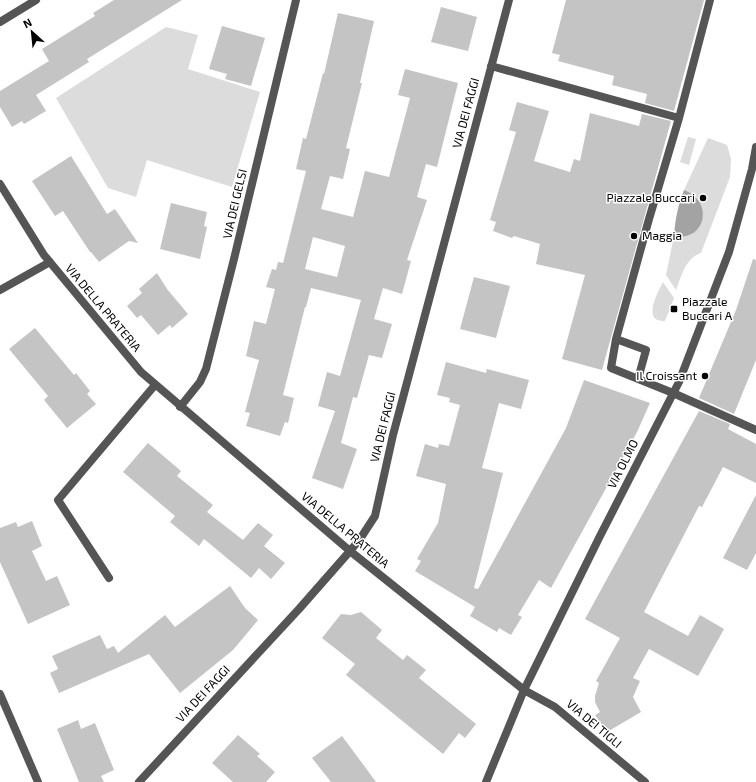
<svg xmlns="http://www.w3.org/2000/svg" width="756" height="782" viewBox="0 0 756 782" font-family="'Exo 2',sans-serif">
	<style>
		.green { fill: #dcdcdc }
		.water { fill: #a3a3a3 }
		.building { fill: #c4c4c4; fill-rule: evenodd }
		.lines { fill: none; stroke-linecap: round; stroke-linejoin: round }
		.minor { stroke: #555; stroke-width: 8 }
		.tertiary { stroke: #555; stroke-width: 8 }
		.poi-dot { fill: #000; stroke: #fff; stroke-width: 1.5 }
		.labels { text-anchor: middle; stroke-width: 3; stroke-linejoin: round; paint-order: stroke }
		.street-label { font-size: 12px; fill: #000; stroke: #fff }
		.poi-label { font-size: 12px; fill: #000; stroke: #fff; text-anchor: end }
	</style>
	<rect width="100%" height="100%" fill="#fff"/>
	<path class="green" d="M 166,27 L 198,35 L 188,69 L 260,92 L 232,187 L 147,160 L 136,197 L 108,188 L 56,98 Z
		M 688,137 L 696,139 L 689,165 L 680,162 Z
		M 708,138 L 727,145 L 731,159 L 730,177 L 701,253 C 685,259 682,275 676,290 L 666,275 L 674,236 C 690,239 699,229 703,215 L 689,192 L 684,190 Z
		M 663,282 L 674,298 L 665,321 C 641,322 658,292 663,282 Z"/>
	<path class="water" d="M 684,190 C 715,202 705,242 674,236 C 675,220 678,205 684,190 Z"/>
	<path class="building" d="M 114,0 L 182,0 L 87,59 L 89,62 L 36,95 L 46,111 L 24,124 L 22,121 L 12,127 L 0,107 L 0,91 L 49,61 L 42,49 L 95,16 L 93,13 Z
		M 566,0 L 704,0 L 674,111 L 645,103 L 647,94 L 612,85 L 614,76 L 558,61 L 560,55 L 552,53 Z
		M 441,7 L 477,17 L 468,51 L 431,42 Z
		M 338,13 L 374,21 L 360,83 L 362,83 L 346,148 L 350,149 L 343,179 L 330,176 L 321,209 L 353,217 L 365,171 L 389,177 L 410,98 L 398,95 L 405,69 L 458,83 L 437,167 L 426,164 L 417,197 L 427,200 L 407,260 L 411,261 L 402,294 L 383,288 L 374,319 L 392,324 L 382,358 L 369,355 L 357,398 L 353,397 L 341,443 L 357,449 L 343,489 L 312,478 L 335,411 L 318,406 L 327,372 L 340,376 L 361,300 L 311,288 L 306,307 L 305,307 L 283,395 L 294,398 L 288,423 L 285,422 L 280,436 L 246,426 L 250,413 L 245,412 L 259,360 L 246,356 L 254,321 L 266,324 L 275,289 L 266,287 L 272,269 L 276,270 L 278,262 L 283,263 L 306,171 L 296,169 L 303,138 L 306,139 L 323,73 L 324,74 ZM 313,237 L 345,246 L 337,277 L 305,269 Z
		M 222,26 L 265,38 L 251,86 L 225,79 L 227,74 L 209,69 Z
		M 517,102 L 549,111 L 534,161 L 570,172 L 574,159 L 580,161 L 590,113 L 639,126 L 642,114 L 671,121 L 602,370 L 562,359 L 585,275 L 536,264 L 540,244 L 514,236 L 512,238 L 493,231 L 496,222 L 490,220 L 516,132 L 509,130 Z
		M 71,156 L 107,214 L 115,209 L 138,243 L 129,241 L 99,262 L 91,252 L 90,252 L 63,211 L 55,216 L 32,181 Z
		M 171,203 L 207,212 L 204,226 L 207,227 L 200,259 L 160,249 Z
		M 753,259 L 756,260 L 756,360 L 734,414 L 699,398 L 736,310 Z
		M 157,273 L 167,289 L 188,314 L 172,328 L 170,325 L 158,335 L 141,315 L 137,318 L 127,306 L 142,293 L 139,289 Z
		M 474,277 L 510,286 L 496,338 L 460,329 Z
		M 35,328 L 74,375 L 76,373 L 90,391 L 87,394 L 96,404 L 67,428 L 44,400 L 48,396 L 9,349 Z
		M 446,362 L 486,373 L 487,369 L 529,380 L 521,409 L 499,403 L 482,468 L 503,473 L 474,588 L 478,589 L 566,428 L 584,380 L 650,403 L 637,432 L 551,588 L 539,580 L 518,615 L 522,617 L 511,635 L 499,628 L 497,632 L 470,616 L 475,607 L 415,571 L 421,561 L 417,559 L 438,523 L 446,484 L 416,476 L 425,444 L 438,448 L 439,444 L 449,446 L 460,405 L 449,402 L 450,398 L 437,395 Z
		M 699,411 L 730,424 L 728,429 L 756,444 L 756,483 L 723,467 L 702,507 L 699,506 L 644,612 L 688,636 L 700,615 L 724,629 L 698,676 L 649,649 L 633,678 L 640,681 L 633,697 L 641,712 L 607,732 L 595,715 L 600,712 L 595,702 L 595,696 L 599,683 L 596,681 L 620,638 L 585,619 Z
		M 148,443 L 181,471 L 177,476 L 213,505 L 207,512 L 243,540 L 258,523 L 273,535 L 264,546 L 285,563 L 271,579 L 259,568 L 251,578 L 204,539 L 199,546 L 170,522 L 175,516 L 123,472 Z
		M 756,495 L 756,553 L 747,570 L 723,558 Z
		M 32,521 L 42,546 L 32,551 L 46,581 L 57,576 L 70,605 L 28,624 L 0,562 L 0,528 L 16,522 L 18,527 Z
		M 230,586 L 245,608 L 258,620 L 233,650 L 180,693 L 149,654 L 59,693 L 50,673 L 58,669 L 52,656 L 100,635 L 107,649 L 114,646 L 118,653 L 165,615 L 175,627 Z
		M 361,612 L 382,630 L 376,638 L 403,660 L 407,655 L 426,670 L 419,678 L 476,724 L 465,738 L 459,733 L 443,754 L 346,675 L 355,664 L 322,638 L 341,614 L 351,615 Z
		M 78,720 L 81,729 L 95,723 L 114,770 L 101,776 L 104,782 L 79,782 L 57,729 Z
		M 238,735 L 260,754 L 257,756 L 275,772 L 266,782 L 233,782 L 212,763 Z
		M 342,736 L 365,767 L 376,782 L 331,782 L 312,758 Z"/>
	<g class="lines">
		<path class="minor" d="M 710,0 L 679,118 L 649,219 L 616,339 L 611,368 L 673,393 L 756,430
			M 0,22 L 36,0
			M 491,66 L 679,118
			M 0,184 L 44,255 L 141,372 L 350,551 L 524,690 L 555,707 L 645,782
			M 0,290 L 50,262
			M 616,339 L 646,350 L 638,379
			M 180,407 L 200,382 L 206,369 L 234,259 L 296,0
			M 109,578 L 58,500 L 155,385
			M 139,782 L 299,609 L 350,551 L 360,539 L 375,516 L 393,435 L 509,0"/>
		<path class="tertiary" d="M 0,694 L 38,782
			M 486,782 L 524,690 L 600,536 L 679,382 L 729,252 L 752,169 L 756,147"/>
	</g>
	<g class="poi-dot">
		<circle cx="703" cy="198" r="4"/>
		<circle cx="634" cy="236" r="4"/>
		<rect x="670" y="305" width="8" height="8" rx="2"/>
		<circle cx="705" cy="376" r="4"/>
	</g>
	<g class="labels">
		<g class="street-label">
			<text transform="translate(466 113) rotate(-75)" y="4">VIA DEI FAGGI</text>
			<text transform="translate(235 204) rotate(-77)" y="4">VIA DEI GELSI</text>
			<text transform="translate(103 308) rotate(50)" y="4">VIA DELLA PRATERIA</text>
			<text transform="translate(383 427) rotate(-76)" y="4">VIA DEI FAGGI</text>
			<text transform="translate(623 464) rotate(-63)" y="4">VIA OLMO</text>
			<text transform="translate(345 530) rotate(40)" y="4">VIA DELLA PRATERIA</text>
			<text transform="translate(203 694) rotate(-47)" y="4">VIA DEI FAGGI</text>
			<text transform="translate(594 724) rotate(40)" y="4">VIA DEI TIGLI</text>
		</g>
		<g class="poi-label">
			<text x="695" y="202">Piazzale Buccari</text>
			<text x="642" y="240" text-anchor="start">Maggia</text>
			<text x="682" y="306" text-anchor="start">Piazzale<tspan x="682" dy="14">Buccari A</tspan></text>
			<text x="697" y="380">Il Croissant</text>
		</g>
	</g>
	<g transform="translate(32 32) rotate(333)" stroke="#ffffff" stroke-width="3" paint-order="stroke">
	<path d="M0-3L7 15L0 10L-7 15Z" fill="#000000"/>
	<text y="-6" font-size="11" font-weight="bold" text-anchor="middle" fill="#000000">N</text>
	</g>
</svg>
